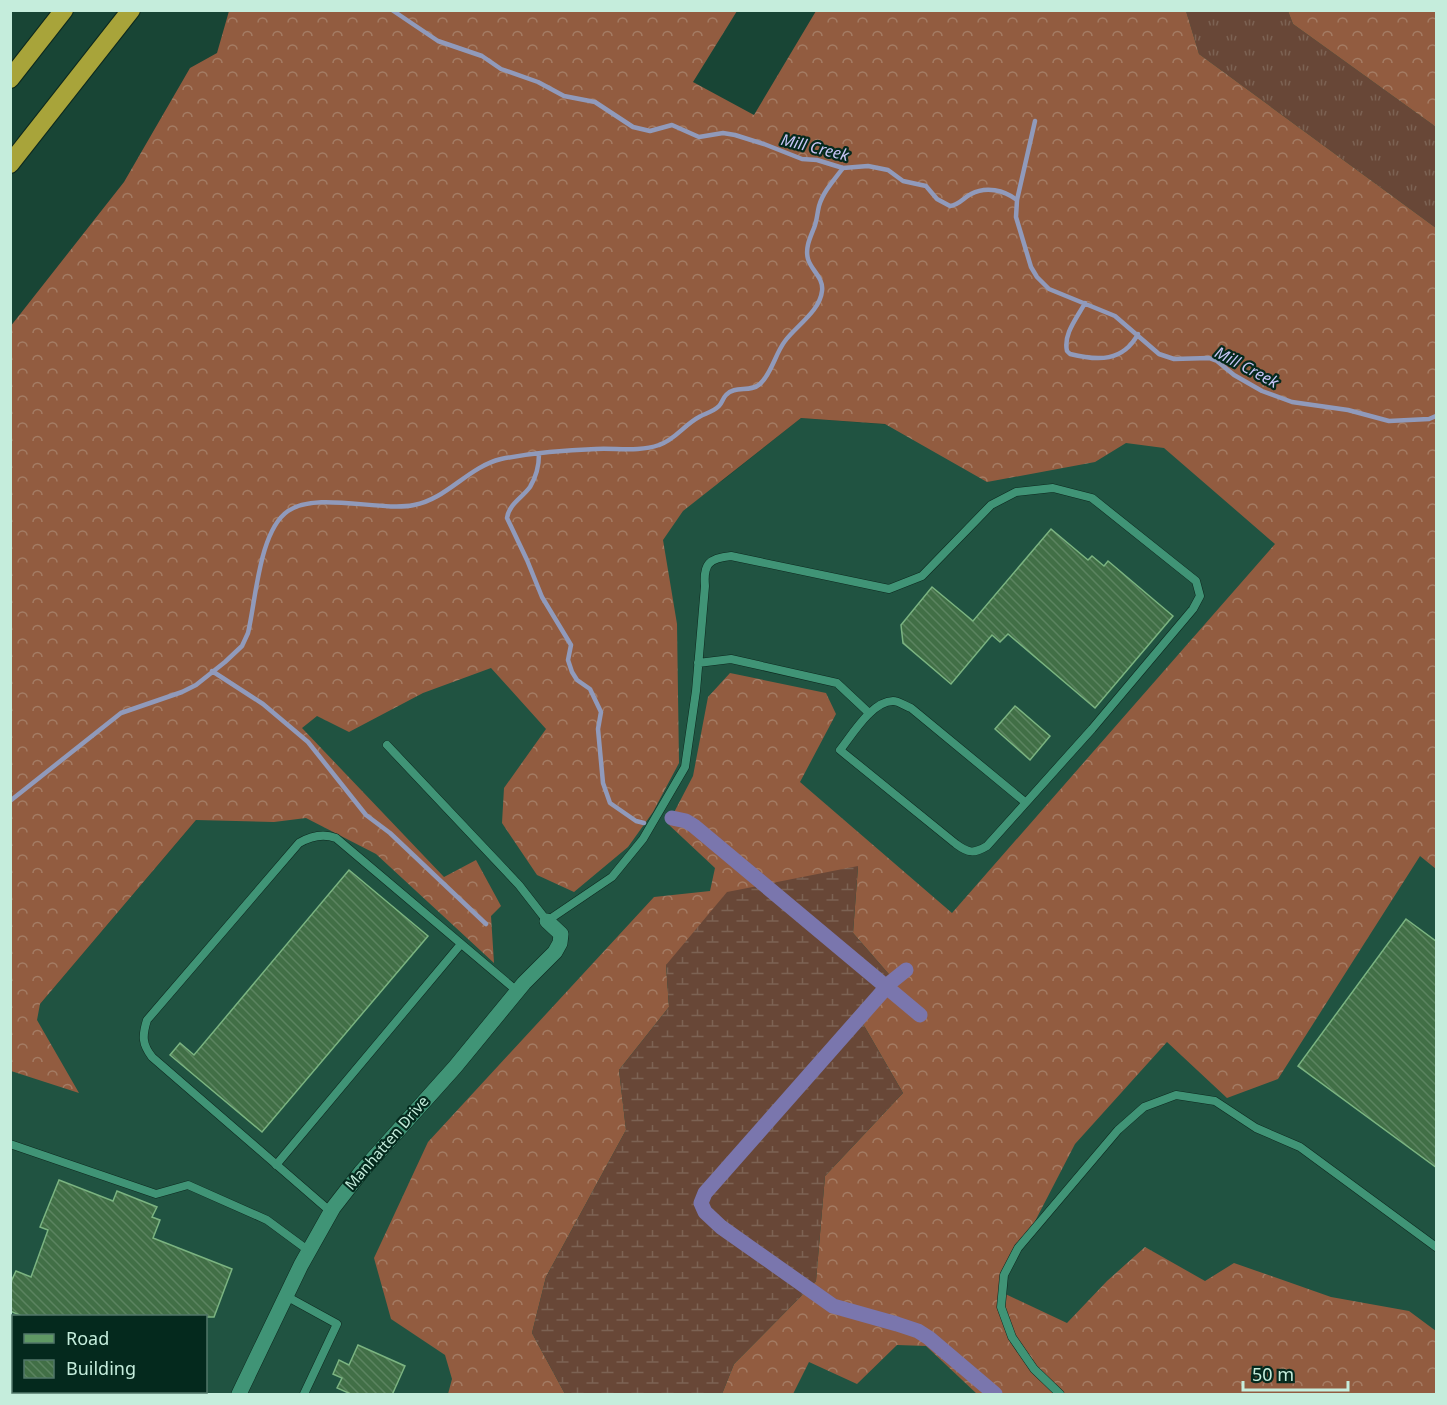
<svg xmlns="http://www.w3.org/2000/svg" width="1447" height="1405" viewBox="0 0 1447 1405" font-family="'Noto Sans',sans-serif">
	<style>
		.built { fill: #205341; fill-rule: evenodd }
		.grass { fill: url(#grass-tufts) }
		.forest { fill: url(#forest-crowns) }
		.wetland { fill: url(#wetland-marsh) }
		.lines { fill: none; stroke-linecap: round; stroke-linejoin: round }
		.stream { stroke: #909abb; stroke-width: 4.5 }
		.canal { stroke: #7a76ad; stroke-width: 15 }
		.building { fill: url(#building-back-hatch); stroke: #7bb481; stroke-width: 1.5 }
		.lane-casing { stroke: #0d281e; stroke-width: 9 }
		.street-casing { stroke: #0d281e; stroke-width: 16 }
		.secondary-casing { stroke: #0d281e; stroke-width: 16 }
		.highway-casing { stroke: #0d281e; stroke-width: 20 }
		.lane { stroke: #409476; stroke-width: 8 }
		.street { stroke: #409476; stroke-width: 15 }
		.secondary { stroke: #5f9964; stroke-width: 15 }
		.highway { stroke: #a8a43a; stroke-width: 18 }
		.labels { text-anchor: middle; stroke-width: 4.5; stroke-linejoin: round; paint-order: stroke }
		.street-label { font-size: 15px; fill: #c5eddc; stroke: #04291d }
		.water-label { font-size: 16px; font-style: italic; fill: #c7c5f6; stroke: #04291d }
	</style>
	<defs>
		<pattern id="grass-tufts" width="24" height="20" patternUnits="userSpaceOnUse" patternTransform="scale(1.5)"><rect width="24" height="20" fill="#684737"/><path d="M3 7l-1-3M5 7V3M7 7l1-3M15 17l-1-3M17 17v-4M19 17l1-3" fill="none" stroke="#7c6253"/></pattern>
		<pattern id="forest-crowns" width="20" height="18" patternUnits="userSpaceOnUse" patternTransform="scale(1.5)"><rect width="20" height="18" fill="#925c40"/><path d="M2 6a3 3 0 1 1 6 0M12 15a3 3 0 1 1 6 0" fill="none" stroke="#a47c64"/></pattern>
		<pattern id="wetland-marsh" width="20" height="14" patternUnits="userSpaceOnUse" patternTransform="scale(1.5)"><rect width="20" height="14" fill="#684737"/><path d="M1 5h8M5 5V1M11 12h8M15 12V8" fill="none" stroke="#7c6253"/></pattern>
		<pattern id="building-back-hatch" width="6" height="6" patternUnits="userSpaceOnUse" patternTransform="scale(1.5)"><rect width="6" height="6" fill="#416f46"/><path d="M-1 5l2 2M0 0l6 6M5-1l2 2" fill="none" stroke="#5b8460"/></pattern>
	</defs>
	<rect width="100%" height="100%" fill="#184535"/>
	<path class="built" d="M 801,418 L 960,430 L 1118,421 L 1436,579 L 1436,1394 L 11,1394 L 10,981 L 40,1004 L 270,733 L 722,481 ZM 14,1316 L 206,1316 L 206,1392 L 14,1392 Z"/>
	<path class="grass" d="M 1186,11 L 1288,11 L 1293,24 L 1436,127 L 1436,228 L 1199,54 Z"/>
	<path class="forest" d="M 229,11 L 737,11 L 693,82 L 754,115 L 816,11 L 1186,11 L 1199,54 L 1436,228 L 1436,869 L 1420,856 L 1278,1079 L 1227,1098 L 1167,1042 L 1075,1144 L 999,1291 L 1067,1323 L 1107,1281 L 1145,1247 L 1205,1281 L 1234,1263 L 1331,1297 L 1409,1311 L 1436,1331 L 1436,1394 L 977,1394 L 926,1346 L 897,1345 L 857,1384 L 809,1362 L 793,1394 L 722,1394 L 734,1364 L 816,1281 L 825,1176 L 903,1093 L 859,1017 L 894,980 L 853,933 L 858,867 L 666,965 L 669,1007 L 619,1070 L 626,1130 L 546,1277 L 532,1333 L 565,1394 L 448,1394 L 452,1379 L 445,1355 L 391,1319 L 374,1258 L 428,1142 L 654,897 L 710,891 L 715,868 L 668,824 L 693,776 L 708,697 L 730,673 L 826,693 L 836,714 L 800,782 L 952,913 L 1275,544 L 1164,448 L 1126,443 L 1095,462 L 987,482 L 885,424 L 801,418 L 683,511 L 663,540 L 677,624 L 679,763 L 653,812 L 628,847 L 574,892 L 537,875 L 502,823 L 504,788 L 546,729 L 491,668 L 423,693 L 349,732 L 317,716 L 302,728 L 444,877 L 476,860 L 501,906 L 491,916 L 494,963 L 376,854 L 306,818 L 274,822 L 196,820 L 40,1004 L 37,1020 L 79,1093 L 11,1071 L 10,327 L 124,182 L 190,68 L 217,53 Z
		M 1288,11 L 1436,11 L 1436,127 L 1293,24 Z"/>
	<path class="wetland" d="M 858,866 L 853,933 L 894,980 L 859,1017 L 903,1093 L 825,1176 L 816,1281 L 734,1364 L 722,1394 L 565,1394 L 532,1333 L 546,1277 L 626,1130 L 619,1070 L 669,1007 L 666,965 L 727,892 Z"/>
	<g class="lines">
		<path class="stream" d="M 392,10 L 438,41 L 482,56 L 501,69 L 538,82 L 564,96 L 595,102 L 633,127 L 650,131 L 672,125 L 699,137 L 723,133 L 735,135 L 764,144 L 802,159 L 817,160 L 843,168 L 868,166 L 888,170 L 903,181 L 926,186 L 937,199 L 950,206 C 959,205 963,198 971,194 C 986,186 1004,190 1017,200
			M 1035,121 L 1017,200 L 1016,217 L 1031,267 L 1037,277 L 1049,289 L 1115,316 L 1159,354 L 1174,359 L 1209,358 L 1217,361 L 1234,375 L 1262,391 L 1292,402 L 1348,410 L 1389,421 L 1429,419 L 1436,416
			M 1085,303 C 1077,318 1063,334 1067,351 L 1070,354 C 1098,361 1123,362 1138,334
			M 539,454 C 539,465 536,477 530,487 C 522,498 509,504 507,518 L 527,560 L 542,597 L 571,645 L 568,660 L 572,672 L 577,680 L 590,689 L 601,712 L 598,729 L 603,783 L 610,803 L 636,821 L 644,823
			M 212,671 L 263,704 L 308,742 L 366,815 L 390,833 L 486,924
			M 10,801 L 121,713 L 182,692 L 196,685 L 225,662 L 242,646 L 248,633 C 256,600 259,531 288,511 C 316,491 381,512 414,505 C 447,499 468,467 501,459 C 531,453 565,450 596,449 C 617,448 639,452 659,445 C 675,440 684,425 699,417 C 706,413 713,412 719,406 C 722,403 723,398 726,395 C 735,385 750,393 760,384 C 772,373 775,354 785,341 C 796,326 820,311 822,291 C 824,278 811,270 808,259 C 805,248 810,238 814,228 C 817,221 817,214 819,206 C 823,192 834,180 843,168"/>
		<path class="canal" d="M 672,818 L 686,821 L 694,826 L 920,1015
			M 906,970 L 891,982 L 705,1193 L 701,1203 L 705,1212 L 721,1227 L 833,1306 L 897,1324 L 918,1331 L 929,1338 L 995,1394"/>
	</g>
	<path class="building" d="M 1051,529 L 1088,560 L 1092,556 L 1104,566 L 1108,561 L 1173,616 L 1095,708 L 1008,634 L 1000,642 L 992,635 L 951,684 L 903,643 L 901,625 L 932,587 L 973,621 Z
		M 1015,706 L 1050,736 L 1030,760 L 995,729 Z
		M 349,870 L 428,936 L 262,1132 L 170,1055 L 180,1043 L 194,1055 Z
		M 1406,919 L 1437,942 L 1437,1168 L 1298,1066 Z
		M 59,1180 L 113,1201 L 117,1191 L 157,1207 L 152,1217 L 160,1220 L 153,1238 L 232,1269 L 214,1317 L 24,1317 L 10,1311 L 10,1284 L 16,1271 L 31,1277 L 48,1230 L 40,1227 Z
		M 358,1345 L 405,1366 L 392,1395 L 353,1395 L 337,1388 L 342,1378 L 333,1374 L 339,1360 L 349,1365 Z"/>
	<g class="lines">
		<g class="lane-casing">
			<path id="lane" d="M 698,663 L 731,659 L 837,683 L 869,713
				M 387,745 L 519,885 L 547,921 L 612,877 L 643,839 L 685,767 L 696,691 L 705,586 C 703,564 709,558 731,556 L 889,589 L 922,576 L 991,505 L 1016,492 L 1053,488 L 1092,498 L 1196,581 L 1200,596 L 1193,609 L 1092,729 L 987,846 C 974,854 968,853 956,844 L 840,750 C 852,735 872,701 893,701 C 899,701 905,706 911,708 L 1025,802
				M 10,1144 L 156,1194 L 188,1185 L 267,1220 L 309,1251
				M 276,1165 L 461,944
				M 331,1212 L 152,1057 C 142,1044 142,1036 147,1020 L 299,843 C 311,836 323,833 336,838 L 517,991
				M 286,1296 L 337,1324 L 304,1394
				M 1060,1394 L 1034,1369 L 1012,1337 L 1001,1307 L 1004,1275 L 1018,1248 L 1118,1130 L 1144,1107 L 1176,1095 L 1215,1101 L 1256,1128 L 1300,1147 L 1436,1247"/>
		</g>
		<g class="street-casing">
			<path id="street" d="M 239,1394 L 301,1265 L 333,1208 L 361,1172 L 455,1067 L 524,983 L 555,952 L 560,943 L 561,934 L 547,921"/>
		</g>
		<g class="secondary-casing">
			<path id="secondary" d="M 10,1364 L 14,1366
				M 83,1392 L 91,1394"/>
		</g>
		<g class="highway-casing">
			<path id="highway" d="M 10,79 L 64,10
				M 10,164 L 131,10"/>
		</g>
		<use href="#lane" class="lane"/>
		<use href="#street" class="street"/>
		<use href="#secondary" class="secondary"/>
		<use href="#highway" class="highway"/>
	</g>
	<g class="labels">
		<g class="street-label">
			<text transform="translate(387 1143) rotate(-49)" y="5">Manhatten Drive</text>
		</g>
		<g class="water-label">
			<text transform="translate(815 147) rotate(14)" y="6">Mill Creek</text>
			<text transform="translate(1247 367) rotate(28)" y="6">Mill Creek</text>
		</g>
	</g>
	<rect width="1447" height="1405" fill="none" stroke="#c5eddc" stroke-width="24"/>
	<rect x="12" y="1315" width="195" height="78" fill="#04291d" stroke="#517769" stroke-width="1.5"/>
	<rect x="24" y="1334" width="30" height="9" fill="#5f9964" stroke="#517769" stroke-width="1.5"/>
	<text x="66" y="1345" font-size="18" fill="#c5eddc">Road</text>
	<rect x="24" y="1360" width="30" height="18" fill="url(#building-back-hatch)" stroke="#517769" stroke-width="1.5"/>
	<text x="66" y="1375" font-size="18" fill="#c5eddc">Building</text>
	<path d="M1243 1381v9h105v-9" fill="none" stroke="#c5eddc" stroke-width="3"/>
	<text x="1252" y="1381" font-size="18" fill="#c5eddc" stroke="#04291d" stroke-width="4.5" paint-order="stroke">50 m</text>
</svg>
